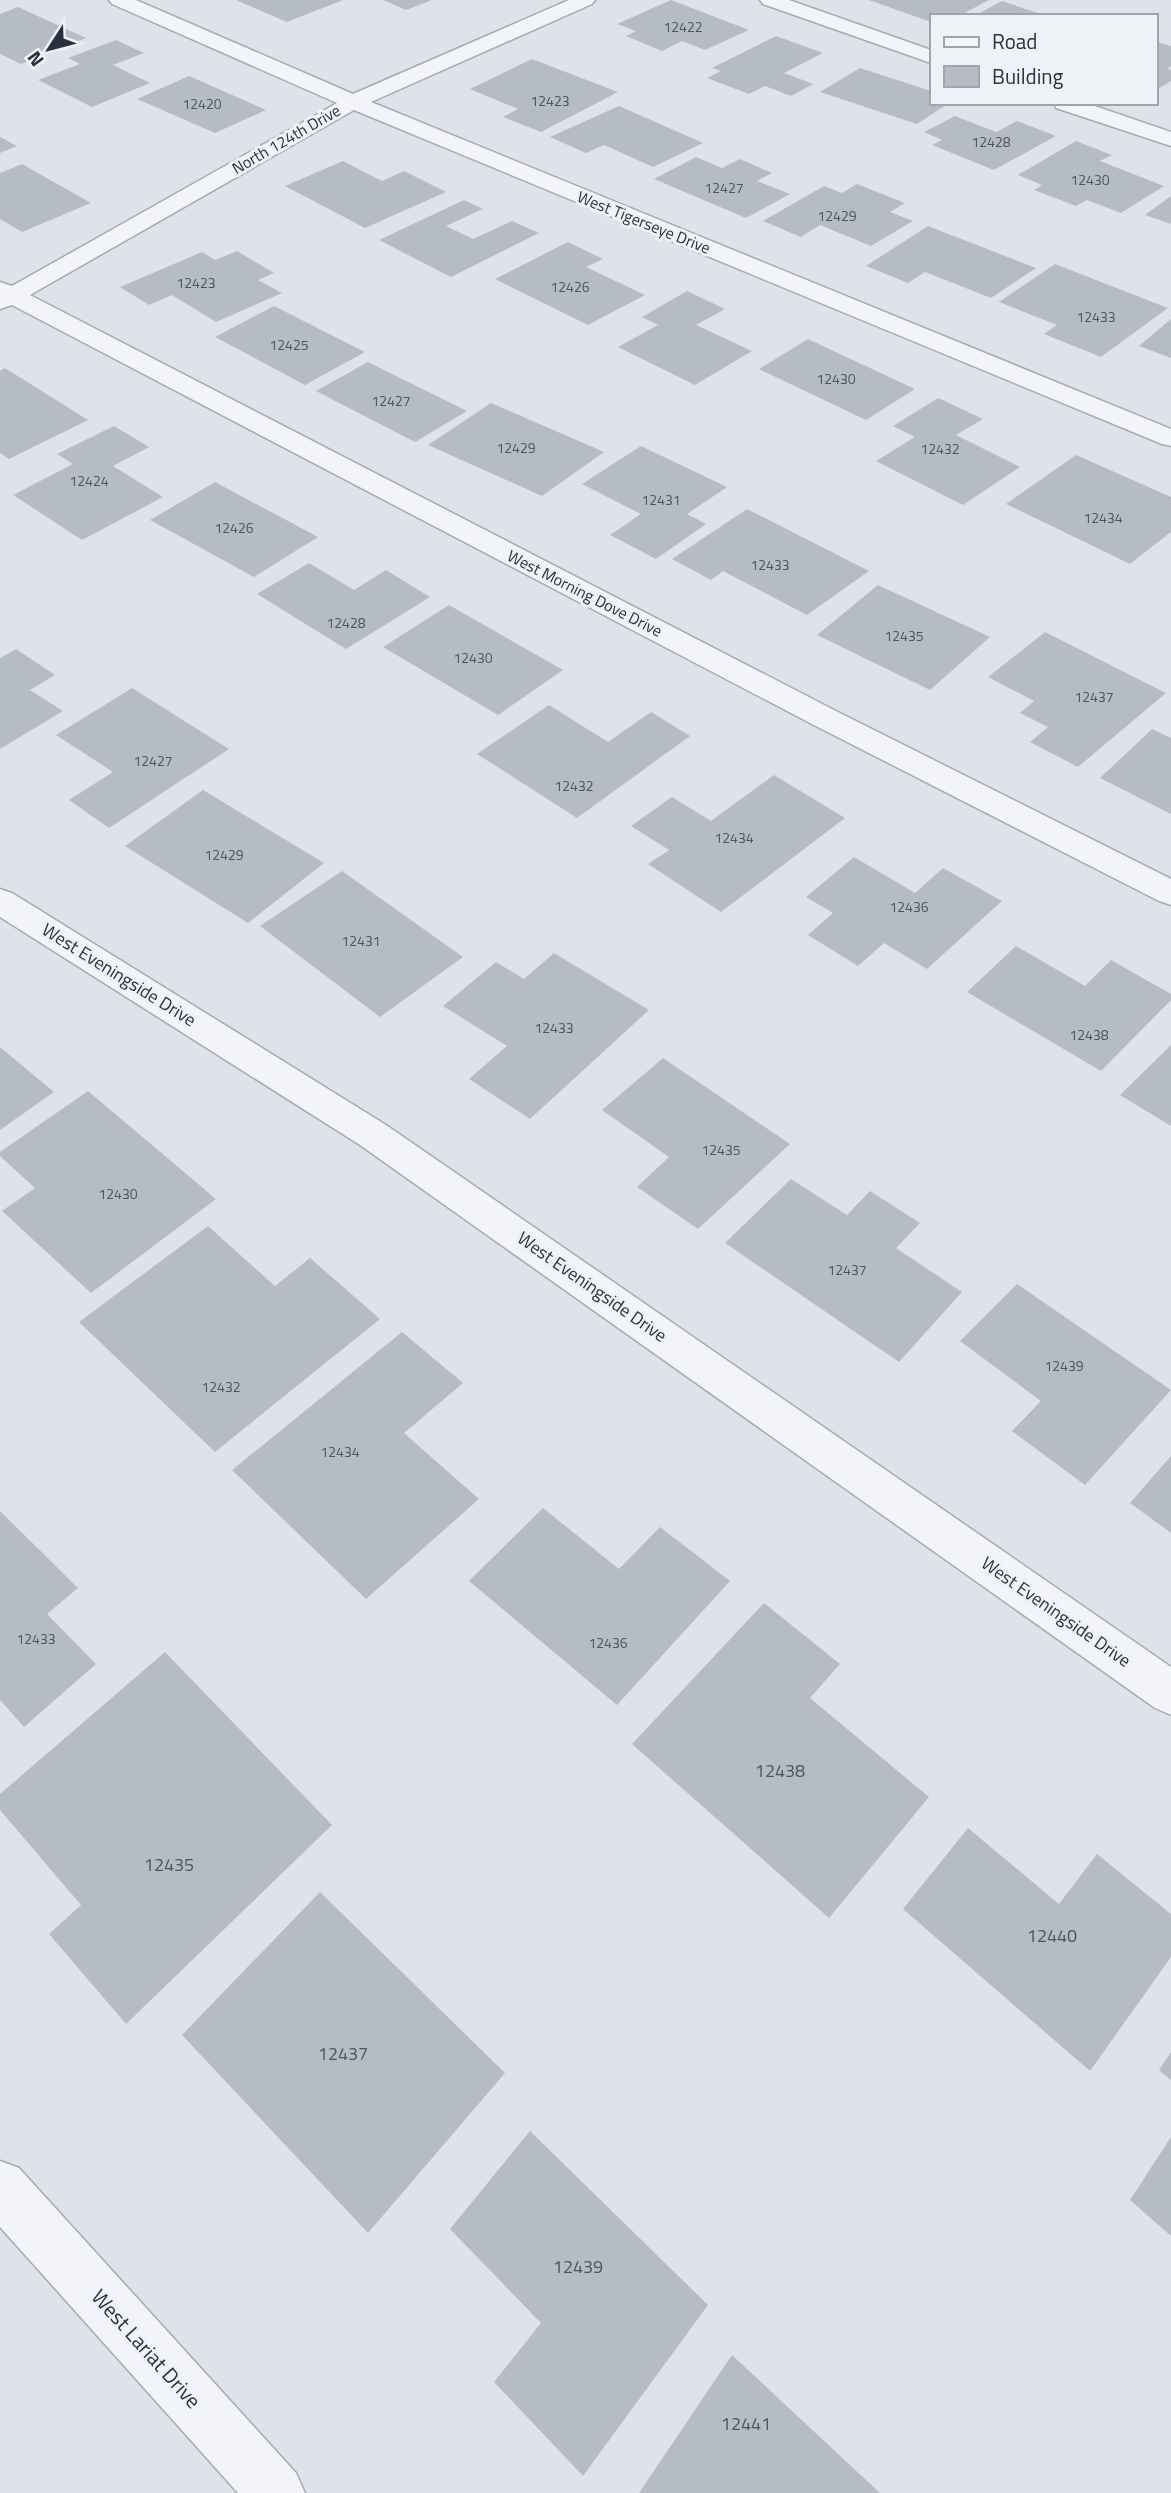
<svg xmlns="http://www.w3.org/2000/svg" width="1171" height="2493" viewBox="0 0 1171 2493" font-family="'Titillium Web',sans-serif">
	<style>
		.building { fill: #b6bcc5 }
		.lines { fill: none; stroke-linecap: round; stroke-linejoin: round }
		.minor-casing { stroke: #a4aab3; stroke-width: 3 }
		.minor { fill: #f2f4f7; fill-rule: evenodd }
		.labels { text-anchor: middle; stroke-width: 6; stroke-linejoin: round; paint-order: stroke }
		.number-label { font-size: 14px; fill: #4b5461 }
		.far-street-label { font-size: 16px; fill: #273140; stroke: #eef2f6 }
		.street-label { font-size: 18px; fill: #273140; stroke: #eef2f6 }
		.near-number-label { font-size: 18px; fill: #4b5461 }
		.near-street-label { font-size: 21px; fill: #273140; stroke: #eef2f6 }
	</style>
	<rect width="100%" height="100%" fill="#dfe3e9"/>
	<path class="building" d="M 236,0 L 343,0 L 287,22 Z
		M 383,0 L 432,0 L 406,10 Z
		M 671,0 L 749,30 L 705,50 L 682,41 L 662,51 L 626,36 L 636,31 L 617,24 Z
		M 869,0 L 989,0 L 959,16 L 931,16 L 931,22 Z
		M 1002,1 L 1044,15 L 1044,16 L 974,16 Z
		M 18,7 L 86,38 L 21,64 L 0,54 L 0,14 Z
		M 776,36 L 823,53 L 784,73 L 813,84 L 791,96 L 765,86 L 749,94 L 707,78 L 721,71 L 712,68 Z
		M 116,40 L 144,53 L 113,65 L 150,83 L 92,107 L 38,80 L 80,64 L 68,58 Z
		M 1155,41 L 1171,46 L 1171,66 L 1167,69 L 1171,70 L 1171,81 L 1155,91 Z
		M 532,59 L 618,92 L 541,132 L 503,117 L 518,109 L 470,89 Z
		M 860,68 L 931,91 L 931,103 L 949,103 L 917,124 L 820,92 Z
		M 189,76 L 266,110 L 215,133 L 137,99 Z
		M 619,106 L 703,143 L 653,167 L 604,145 L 586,153 L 550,137 Z
		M 955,116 L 996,132 L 1017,121 L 1056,136 L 994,170 L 932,145 L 942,140 L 924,132 Z
		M 0,137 L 17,146 L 0,153 Z
		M 1076,141 L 1112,155 L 1100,161 L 1164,186 L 1121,213 L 1087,200 L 1076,206 L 1034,190 L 1042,185 L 1018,175 Z
		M 696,157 L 722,168 L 740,159 L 772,173 L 757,181 L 790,194 L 746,218 L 654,179 Z
		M 343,161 L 382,181 L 404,171 L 446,192 L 365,228 L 285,186 Z
		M 22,164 L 91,203 L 22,232 L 0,219 L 0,173 Z
		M 857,184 L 905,203 L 890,212 L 913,221 L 871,246 L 820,225 L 801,237 L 763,221 L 824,186 L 842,193 Z
		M 1171,196 L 1171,224 L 1145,215 Z
		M 464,200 L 483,209 L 446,226 L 473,239 L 512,221 L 539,233 L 451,277 L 379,240 Z
		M 928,226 L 1036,268 L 991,298 L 925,272 L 908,283 L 866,266 Z
		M 568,242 L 603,259 L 586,267 L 645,295 L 588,325 L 495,279 Z
		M 237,251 L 274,273 L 258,280 L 282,293 L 216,322 L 172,295 L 149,305 L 120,287 L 202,252 L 215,260 Z
		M 1055,264 L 1168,308 L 1101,357 L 1044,334 L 1057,325 L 999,302 Z
		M 687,291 L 725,309 L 696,325 L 752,351 L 695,385 L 618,347 L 658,325 L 642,317 Z
		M 274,306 L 365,352 L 305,385 L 215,337 Z
		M 1171,319 L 1171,358 L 1139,346 Z
		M 808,339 L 915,389 L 866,420 L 759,369 Z
		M 368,362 L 467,411 L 415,442 L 316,391 Z
		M 5,368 L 88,420 L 9,459 L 0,453 L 0,371 Z
		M 938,398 L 983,419 L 956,435 L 1020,467 L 963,505 L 876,461 L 915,437 L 893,426 Z
		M 491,403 L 604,452 L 542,496 L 428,445 Z
		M 114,426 L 149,447 L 113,466 L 163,497 L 82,540 L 13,495 L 73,464 L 57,454 Z
		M 641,446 L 727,487 L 687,514 L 706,524 L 656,559 L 610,535 L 641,514 L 582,484 Z
		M 1076,455 L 1171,497 L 1171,532 L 1130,564 L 1006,504 Z
		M 215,482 L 318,537 L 254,577 L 150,520 Z
		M 747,509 L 869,571 L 807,615 L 723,571 L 711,580 L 672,559 Z
		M 309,563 L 354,590 L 386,570 L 430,597 L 346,649 L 257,594 Z
		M 878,585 L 990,637 L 930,690 L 817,635 Z
		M 449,605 L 563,670 L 498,715 L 383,647 Z
		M 1045,632 L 1166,693 L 1078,767 L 1030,742 L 1048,727 L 1020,713 L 1034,701 L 988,677 Z
		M 16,649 L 55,675 L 30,690 L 63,711 L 0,749 L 0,658 Z
		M 132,688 L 229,749 L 109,828 L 69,800 L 113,772 L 56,735 Z
		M 549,705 L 608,742 L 651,712 L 690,736 L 577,818 L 477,754 Z
		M 1152,729 L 1171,738 L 1171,814 L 1100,778 Z
		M 774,775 L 845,818 L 721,912 L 648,864 L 669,850 L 631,826 L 672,797 L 711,821 Z
		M 203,790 L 324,863 L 248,923 L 125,846 Z
		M 854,857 L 915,893 L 943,868 L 1002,901 L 927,969 L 884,943 L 858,966 L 808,935 L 833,913 L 806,897 Z
		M 342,871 L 463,957 L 380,1017 L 260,926 Z
		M 1016,946 L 1085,986 L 1111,960 L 1171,994 L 1171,1000 L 1101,1071 L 967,992 Z
		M 554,953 L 649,1010 L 530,1119 L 469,1079 L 507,1046 L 443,1006 L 496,962 L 524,979 Z
		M 1171,1045 L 1171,1126 L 1120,1095 Z
		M 0,1047 L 54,1092 L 0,1130 Z
		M 663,1058 L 790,1144 L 698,1229 L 637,1187 L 669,1157 L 602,1110 Z
		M 88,1091 L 216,1199 L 91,1293 L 2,1211 L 35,1188 L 0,1156 L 0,1152 Z
		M 791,1179 L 847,1215 L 870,1191 L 920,1223 L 896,1248 L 962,1292 L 899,1362 L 725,1243 Z
		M 208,1226 L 275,1286 L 310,1258 L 380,1319 L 215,1452 L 79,1322 Z
		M 1017,1284 L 1171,1390 L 1085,1485 L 1012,1431 L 1041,1401 L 960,1341 Z
		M 402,1332 L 463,1383 L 404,1433 L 479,1499 L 366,1599 L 232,1470 Z
		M 1171,1456 L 1171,1533 L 1130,1503 Z
		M 543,1508 L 619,1569 L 660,1527 L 730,1581 L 617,1705 L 469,1581 Z
		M 0,1511 L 78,1588 L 47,1614 L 96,1664 L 24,1727 L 0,1700 Z
		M 764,1603 L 840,1664 L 810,1698 L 929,1797 L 829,1918 L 632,1744 Z
		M 165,1652 L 332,1825 L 126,2024 L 49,1934 L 81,1905 L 0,1810 L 0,1794 Z
		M 968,1828 L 1059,1904 L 1097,1854 L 1171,1914 L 1171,1957 L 1090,2071 L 903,1909 Z
		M 320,1892 L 505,2073 L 368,2233 L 182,2035 Z
		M 1171,2052 L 1171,2080 L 1159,2070 Z
		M 530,2131 L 708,2305 L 583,2476 L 494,2382 L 541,2323 L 450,2229 Z
		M 1171,2137 L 1171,2236 L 1130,2200 Z
		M 732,2355 L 880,2493 L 639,2493 Z"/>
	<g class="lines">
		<g class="minor-casing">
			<path id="minor" d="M 109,0 L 136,0 L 353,94 L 569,0 L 595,0 L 592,4 L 371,102 L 1171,429 L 1171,446 L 1162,444 L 354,110 L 30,295 L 832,709 L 1171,879 L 1171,905 L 1159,901 L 810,723 L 12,305 L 0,309 L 0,282 L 12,286 L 337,103 L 112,4 Z
				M 760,0 L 789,0 L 931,50 L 931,63 L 763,4 Z
				M 1054,103 L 1086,103 L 1171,132 L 1171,146 L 1056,108 Z
				M 0,889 L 12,893 L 386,1125 L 1171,1667 L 1171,1715 L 1155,1708 L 360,1145 L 0,917 Z
				M 0,2161 L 19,2168 L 296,2473 L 305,2493 L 238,2493 L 0,2227 Z"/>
		</g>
		<use href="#minor" class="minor"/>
	</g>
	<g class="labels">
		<g class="number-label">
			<text x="683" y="32">12422</text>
			<text x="550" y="106">12423</text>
			<text x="202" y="109">12420</text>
			<text x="991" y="147">12428</text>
			<text x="1090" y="185">12430</text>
			<text x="724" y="193">12427</text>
			<text x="837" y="221">12429</text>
			<text x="196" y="288">12423</text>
			<text x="570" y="292">12426</text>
			<text x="1096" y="322">12433</text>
			<text x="289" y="350">12425</text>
			<text x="836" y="384">12430</text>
			<text x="391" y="406">12427</text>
			<text x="516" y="453">12429</text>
			<text x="940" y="454">12432</text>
			<text x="89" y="486">12424</text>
			<text x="661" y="505">12431</text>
			<text x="1103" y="523">12434</text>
			<text x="234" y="533">12426</text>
			<text x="770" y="570">12433</text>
			<text x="346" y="628">12428</text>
			<text x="904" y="641">12435</text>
			<text x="473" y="663">12430</text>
			<text x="1094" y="702">12437</text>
			<text x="153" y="766">12427</text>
			<text x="574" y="791">12432</text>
			<text x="734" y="843">12434</text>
			<text x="224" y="860">12429</text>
			<text x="909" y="912">12436</text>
			<text x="361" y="946">12431</text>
			<text x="554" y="1033">12433</text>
			<text x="1089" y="1040">12438</text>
			<text x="721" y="1155">12435</text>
			<text x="118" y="1199">12430</text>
			<text x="847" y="1275">12437</text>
			<text x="1064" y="1371">12439</text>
			<text x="221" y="1392">12432</text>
			<text x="340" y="1457">12434</text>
			<text x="36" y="1644">12433</text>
			<text x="608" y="1648">12436</text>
		</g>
		<g class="far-street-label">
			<text transform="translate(286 139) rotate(-30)" y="6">North 124th Drive</text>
			<text transform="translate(644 222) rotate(22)" y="6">West Tigerseye Drive</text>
			<text transform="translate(585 593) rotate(27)" y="6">West Morning Dove Drive</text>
		</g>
		<g class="street-label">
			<text transform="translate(119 975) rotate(32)" y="6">West Eveningside Drive</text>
			<text transform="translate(592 1287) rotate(35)" y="6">West Eveningside Drive</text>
			<text transform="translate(1056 1612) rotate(35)" y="6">West Eveningside Drive</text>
		</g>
		<g class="near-number-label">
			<text x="780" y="1777">12438</text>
			<text x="169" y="1871">12435</text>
			<text x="1052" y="1942">12440</text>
			<text x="343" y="2060">12437</text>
			<text x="578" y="2273">12439</text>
			<text x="746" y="2430">12441</text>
		</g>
		<g class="near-street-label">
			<text transform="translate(146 2349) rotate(48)" y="7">West Lariat Drive</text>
		</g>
	</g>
	<rect x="930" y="14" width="228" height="91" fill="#eef2f6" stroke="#9ea5ad" stroke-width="2"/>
	<rect x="944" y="37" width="35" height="10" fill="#f2f4f7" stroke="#9ea5ad" stroke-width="2"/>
	<text x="992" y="49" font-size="21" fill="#273140">Road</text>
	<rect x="944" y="66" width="35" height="21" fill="#b6bcc5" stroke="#9ea5ad" stroke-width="2"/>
	<text x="992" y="84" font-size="21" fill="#273140">Building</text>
	<g transform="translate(49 49) rotate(234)" stroke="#eef2f6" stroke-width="5" paint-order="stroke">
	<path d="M0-5L12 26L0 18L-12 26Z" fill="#273140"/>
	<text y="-10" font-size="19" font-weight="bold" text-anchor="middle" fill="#273140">N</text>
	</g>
</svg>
